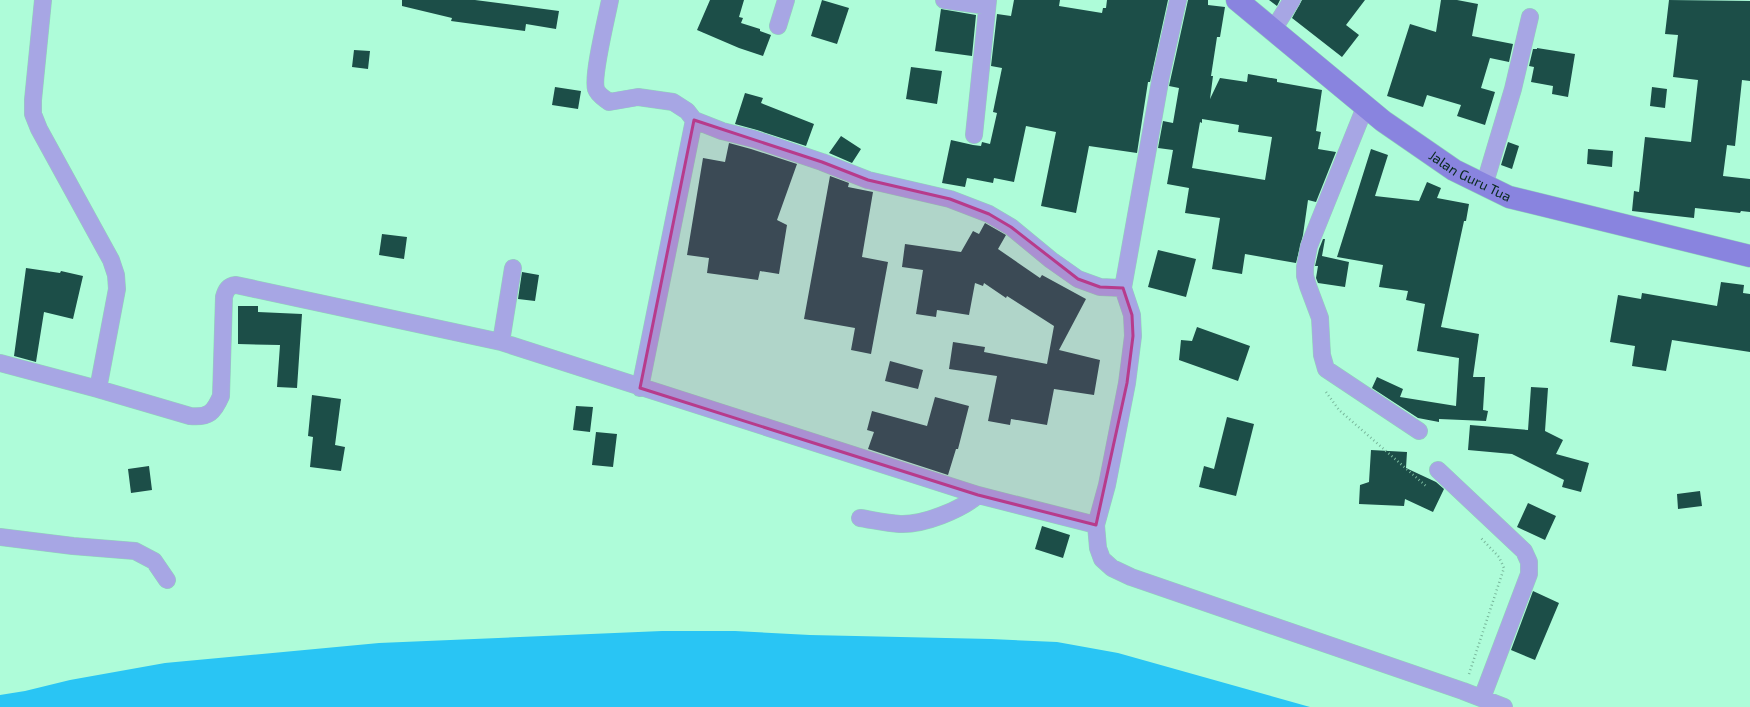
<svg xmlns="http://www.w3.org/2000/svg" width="1750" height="707" viewBox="0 0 1750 707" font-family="'Exo 2',sans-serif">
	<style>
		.water { fill: #29c5f4 }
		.building { fill: #1c4e48; fill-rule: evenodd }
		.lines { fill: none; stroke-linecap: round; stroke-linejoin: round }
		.street-casing { stroke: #90d6b7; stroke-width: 18 }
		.secondary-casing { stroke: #90d6b7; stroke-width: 23 }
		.path { stroke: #78b79b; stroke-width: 2.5; stroke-dasharray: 1 3; stroke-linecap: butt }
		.street { stroke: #a7a6e4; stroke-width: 17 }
		.secondary { stroke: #8984df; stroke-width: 22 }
		.marked { fill: #b73b8c; fill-opacity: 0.2; stroke: #b73b8c; stroke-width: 3; stroke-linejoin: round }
		.labels { text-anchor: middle; stroke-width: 4; stroke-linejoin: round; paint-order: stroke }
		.street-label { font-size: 14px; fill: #08291c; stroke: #aefcd9 }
	</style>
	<rect width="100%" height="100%" fill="#aefcd9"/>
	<path class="water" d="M 662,631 L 735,631 L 810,635 L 991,639 L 1057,642 L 1118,653 L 1310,707 L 0,707 L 0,695 L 25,691 L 70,680 L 165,663 L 379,643 Z"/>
	<path class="building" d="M 402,0 L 475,0 L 559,11 L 556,29 L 526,24 L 525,31 L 451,21 L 452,18 L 402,6 Z
		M 710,0 L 744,0 L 739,17 L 743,18 L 741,23 L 760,29 L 760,31 L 771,35 L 763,56 L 739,48 L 697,30 Z
		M 822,0 L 849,8 L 837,44 L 811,36 Z
		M 1014,0 L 1060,0 L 1059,6 L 1102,13 L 1103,8 L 1106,8 L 1107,0 L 1168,0 L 1150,82 L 1148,82 L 1137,153 L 1089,146 L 1076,213 L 1041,206 L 1056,132 L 1026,126 L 1014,182 L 994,178 L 993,183 L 967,178 L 965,187 L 942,183 L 951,140 L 973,145 L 981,146 L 982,142 L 990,144 L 997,113 L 993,112 L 1002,68 L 991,66 L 997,14 L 1011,16 Z
		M 1188,0 L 1208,0 L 1208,5 L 1225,7 L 1220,37 L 1217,37 L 1211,76 L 1213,76 L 1210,99 L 1220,78 L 1247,82 L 1248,74 L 1277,79 L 1277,82 L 1322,90 L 1316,131 L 1321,132 L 1318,149 L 1336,152 L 1316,202 L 1308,200 L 1303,235 L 1296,263 L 1245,254 L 1242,274 L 1212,269 L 1220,218 L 1185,213 L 1189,188 L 1167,184 L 1173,150 L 1158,148 L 1163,121 L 1173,123 L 1179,88 L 1169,86 ZM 1202,119 L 1239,125 L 1238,132 L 1272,137 L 1265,180 L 1192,168 L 1200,122 L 1202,123 Z
		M 1269,0 L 1280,0 L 1277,6 Z
		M 1302,0 L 1365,0 L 1346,25 L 1359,35 L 1342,57 L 1292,18 Z
		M 1441,0 L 1457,0 L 1478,4 L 1472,36 L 1513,44 L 1509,62 L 1490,58 L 1481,88 L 1495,92 L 1485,125 L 1457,116 L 1461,105 L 1427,95 L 1423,107 L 1387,96 L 1410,24 L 1436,32 Z
		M 1669,0 L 1750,1 L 1750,81 L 1742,80 L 1735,146 L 1727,145 L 1723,176 L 1750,179 L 1750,212 L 1741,211 L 1740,213 L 1695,208 L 1694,218 L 1632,211 L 1634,191 L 1639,192 L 1645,137 L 1691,142 L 1698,80 L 1673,77 L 1678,35 L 1665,34 Z
		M 941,9 L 976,15 L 972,56 L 935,51 Z
		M 1537,48 L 1575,54 L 1568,97 L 1552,94 L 1553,86 L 1531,82 L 1534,67 L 1529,66 L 1533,49 L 1537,49 Z
		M 354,50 L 370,51 L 368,69 L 352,67 Z
		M 911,67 L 942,71 L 937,104 L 906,99 Z
		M 555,87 L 581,91 L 578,109 L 552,105 Z
		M 1652,87 L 1667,89 L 1665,108 L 1650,106 Z
		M 745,93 L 763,98 L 761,103 L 814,124 L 806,146 L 757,130 L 735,124 Z
		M 841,136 L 861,149 L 852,163 L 829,153 Z
		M 1508,142 L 1519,146 L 1512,169 L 1501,165 Z
		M 729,143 L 751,149 L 797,164 L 777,220 L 787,225 L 779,274 L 760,271 L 758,280 L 707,273 L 709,258 L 687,255 L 703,158 L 725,162 Z
		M 1371,149 L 1388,155 L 1375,196 L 1419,201 L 1427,182 L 1441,188 L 1437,198 L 1469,204 L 1466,221 L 1464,221 L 1441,327 L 1479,334 L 1473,377 L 1485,377 L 1483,410 L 1488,411 L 1486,421 L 1439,419 L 1439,422 L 1418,418 L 1372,388 L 1377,377 L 1403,389 L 1400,397 L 1456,406 L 1459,358 L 1417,351 L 1425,304 L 1406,300 L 1408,291 L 1379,287 L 1383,265 L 1337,257 Z
		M 1588,149 L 1613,151 L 1612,167 L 1587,164 Z
		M 830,176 L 849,183 L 848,187 L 873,192 L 862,257 L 888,262 L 871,354 L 851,350 L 855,328 L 804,319 Z
		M 985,223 L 1006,235 L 998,249 L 1040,278 L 1042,275 L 1086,299 L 1059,350 L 1100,360 L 1094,395 L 1054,389 L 1047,425 L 1011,419 L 1010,425 L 988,421 L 997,376 L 949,369 L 953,342 L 985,347 L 984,352 L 1047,364 L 1054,326 L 1007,296 L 1006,298 L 984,283 L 983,286 L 975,283 L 969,315 L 937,310 L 936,317 L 916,314 L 923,270 L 902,267 L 905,244 L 961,252 L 973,231 L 979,234 Z
		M 382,234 L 407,237 L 404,259 L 379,255 Z
		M 1323,239 L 1325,239 L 1322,256 L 1349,262 L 1345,287 L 1318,283 L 1316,278 L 1318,266 L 1315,266 L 1319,249 Z
		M 1158,250 L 1196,259 L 1186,297 L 1148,287 Z
		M 26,268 L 60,273 L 61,271 L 83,276 L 73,319 L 44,312 L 36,362 L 14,356 Z
		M 522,272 L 539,275 L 535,301 L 518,299 Z
		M 1721,282 L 1744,285 L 1743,293 L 1750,294 L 1750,352 L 1672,340 L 1666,371 L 1632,366 L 1635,346 L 1610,342 L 1618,295 L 1641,299 L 1642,293 L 1717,306 Z
		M 238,306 L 258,306 L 258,312 L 302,314 L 297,388 L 277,387 L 280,345 L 238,344 Z
		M 1197,327 L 1250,346 L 1238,381 L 1179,360 L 1181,340 L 1192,341 Z
		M 890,361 L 923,370 L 918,389 L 885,381 Z
		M 1531,387 L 1548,388 L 1545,431 L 1563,440 L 1556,454 L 1589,463 L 1581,492 L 1562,487 L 1564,480 L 1512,454 L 1468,450 L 1470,425 L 1528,430 Z
		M 312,395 L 341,399 L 335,445 L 345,447 L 341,471 L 310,467 L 313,437 L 308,436 Z
		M 935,397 L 969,406 L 958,449 L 956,449 L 948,475 L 868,449 L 874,432 L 867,430 L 872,411 L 927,426 Z
		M 576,406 L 593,407 L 590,432 L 573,430 Z
		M 1227,417 L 1254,424 L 1236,496 L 1199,487 L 1204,466 L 1214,469 Z
		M 596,432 L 617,434 L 613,467 L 592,465 Z
		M 1371,450 L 1407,452 L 1406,468 L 1436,482 L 1444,489 L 1433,512 L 1405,499 L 1404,506 L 1359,504 L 1360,485 L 1369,482 Z
		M 149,466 L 152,490 L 131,493 L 128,469 Z
		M 1700,491 L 1702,506 L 1678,509 L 1677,494 Z
		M 1528,503 L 1556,516 L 1545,540 L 1517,527 Z
		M 1042,526 L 1070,535 L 1063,558 L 1035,549 Z
		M 1533,591 L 1559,603 L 1535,660 L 1511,650 Z"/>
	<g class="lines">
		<g class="street-casing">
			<path id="street" d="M 43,0 L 33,100 L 33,114 L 39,129 L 111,260 L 116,275 L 117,289 L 98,389
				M 610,0 C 607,16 592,76 596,89 C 598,95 604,98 609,102 L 638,97 L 673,102 L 687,111 L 694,120 L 722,131 L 754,139 L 822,162 L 868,180 L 950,199 L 989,214 L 1011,227 L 1051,260 L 1078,279 L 1100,287 L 1123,288
				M 944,0 L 987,6
				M 1178,0 L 1161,76 L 1123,288 L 1132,315 L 1133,336 L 1127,383 L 1107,485 L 1096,525 L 1098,548 L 1102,559 L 1112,568 L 1131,577 L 1463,691 L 1504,707
				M 778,26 L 786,0
				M 1273,30 L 1292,0
				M 1365,107 L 1309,246 L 1305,267 L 1305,276 L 1308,286 L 1320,318 L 1322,355 L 1326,369 L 1419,431
				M 974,135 L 988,0
				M 1484,186 L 1513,89 L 1530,17
				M 513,268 L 501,342 L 978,495
				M 0,363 L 98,389 L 190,416 C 209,418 214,412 221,396 L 224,297 C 226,290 228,286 236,285 L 501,342
				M 640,388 L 694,120
				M 1438,470 L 1524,551 L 1529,562 L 1529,574 L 1482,698
				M 860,518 C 873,520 887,523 900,524 C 923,525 961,510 978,495 L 1096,525
				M 0,537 L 73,546 L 135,551 L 154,561 L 167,580"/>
		</g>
		<g class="secondary-casing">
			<g id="secondary">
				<path id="s1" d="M 1237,0 L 1383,121 L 1454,170 L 1509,197 L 1750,256"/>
			</g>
		</g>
		<path class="path" d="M 1326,392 L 1339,410 L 1426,486
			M 1469,674 L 1504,568 L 1499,557 L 1480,537"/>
		<use href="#street" class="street"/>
		<use href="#secondary" class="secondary"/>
	</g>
	<path class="marked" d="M 694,120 L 822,162 L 868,180 L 950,199 L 989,214 L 1011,227 L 1078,279 L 1100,287 L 1123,288 L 1132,315 L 1133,336 L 1127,383 L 1096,525 L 978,495 L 640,388 Z"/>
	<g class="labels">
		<g class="street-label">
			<text dy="5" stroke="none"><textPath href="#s1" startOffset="293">Jalan Guru Tua</textPath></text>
		</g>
	</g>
</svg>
